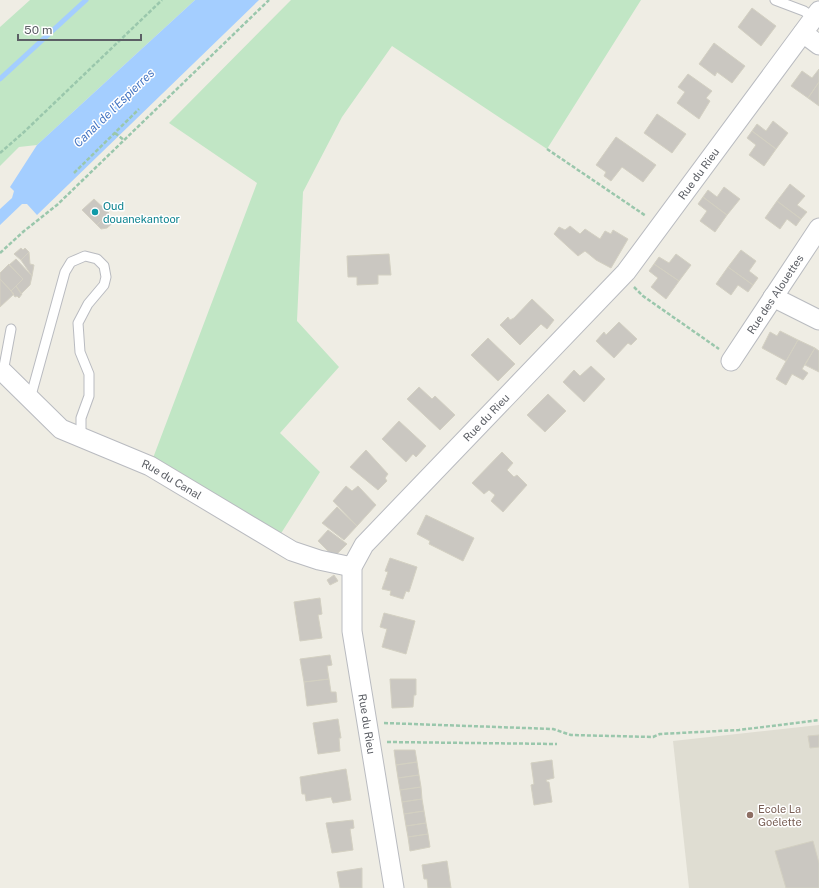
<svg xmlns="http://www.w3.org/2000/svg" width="819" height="888" viewBox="0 0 819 888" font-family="'Public Sans',sans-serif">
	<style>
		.education { fill: #dfddd2 }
		.green { fill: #c1e6c5 }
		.water { fill: #a4ceff }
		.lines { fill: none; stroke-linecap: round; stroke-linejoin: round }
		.stream { stroke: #a4ceff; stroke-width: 5 }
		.building { fill: #cac7c1; stroke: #d3d0c2 }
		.lane-casing { stroke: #b9bbc0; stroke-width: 11 }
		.street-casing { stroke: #b9bbc0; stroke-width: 21 }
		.path { stroke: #9ac7ac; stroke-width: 2.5; stroke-dasharray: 4 2; stroke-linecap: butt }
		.lane { stroke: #fff; stroke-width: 9 }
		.street { stroke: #fff; stroke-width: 19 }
		.culture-dot { fill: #0f9aa8; stroke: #fff; stroke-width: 1.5 }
		.education-dot { fill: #8d6e63; stroke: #fff; stroke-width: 1.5 }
		.labels { text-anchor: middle; stroke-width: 3; stroke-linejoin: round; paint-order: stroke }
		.street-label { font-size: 11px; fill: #5c5f65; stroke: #fff }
		.culture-label { font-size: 11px; fill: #0d838f; stroke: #fff; text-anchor: start }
		.education-label { font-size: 11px; fill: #785e54; stroke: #fff; text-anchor: start }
		.water-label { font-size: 12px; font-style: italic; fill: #4576c3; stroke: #fff }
	</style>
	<rect width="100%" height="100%" fill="#efede4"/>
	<path class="education" d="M 819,725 L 819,888 L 689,888 L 673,741 Z"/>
	<path class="green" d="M 30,0 L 195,0 L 37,145 L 19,147 L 0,166 L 0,27 Z
		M 291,0 L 641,0 L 547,149 L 392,46 L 342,117 L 303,192 L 297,321 L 339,367 L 280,433 L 320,472 L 273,546 L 150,466 L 257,183 L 169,123 Z"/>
	<path class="water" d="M 195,0 L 259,0 L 37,215 L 27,204 L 22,204 L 0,225 L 0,209 L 12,198 L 14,191 L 10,187 L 37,145 Z"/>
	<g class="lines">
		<path class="stream" d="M 0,79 L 86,0"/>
	</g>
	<path class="building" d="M 752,8 L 776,26 L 761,46 L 738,27 Z
		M 714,43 L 745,66 L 732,83 L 717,72 L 715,76 L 699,64 Z
		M 819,69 L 819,82 L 808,98 L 791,86 L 802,71 L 812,78 Z
		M 688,74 L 712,91 L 706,98 L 710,101 L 699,119 L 677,103 L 685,92 L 678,87 Z
		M 819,82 L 819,106 L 808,98 Z
		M 657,114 L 686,134 L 672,153 L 644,133 Z
		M 773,121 L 788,133 L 776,149 L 752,131 L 757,124 L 766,131 Z
		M 752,131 L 776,149 L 764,166 L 749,155 L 756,145 L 747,138 Z
		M 616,137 L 656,165 L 643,182 L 622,167 L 611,181 L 604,176 L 606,172 L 596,165 Z
		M 790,184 L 805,196 L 797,205 L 807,212 L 801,219 L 777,201 Z
		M 724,187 L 740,199 L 727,215 L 703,197 L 708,190 L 717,197 Z
		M 703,197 L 727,215 L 715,232 L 700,221 L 707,211 L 698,204 Z
		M 94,199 L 109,213 L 97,225 L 82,210 Z
		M 777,201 L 801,219 L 796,226 L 787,219 L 780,229 L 765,218 Z
		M 108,214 L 115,221 L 107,228 L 101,229 L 97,225 Z
		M 570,226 L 580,234 L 585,229 L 600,239 L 605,231 L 611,234 L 613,230 L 628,239 L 611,268 L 596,260 L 585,251 L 578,256 L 554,234 L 559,227 L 565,230 Z
		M 21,248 L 23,250 L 25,248 L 29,252 L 21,260 L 14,254 Z
		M 741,250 L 756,261 L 749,271 L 758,278 L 753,285 L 728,267 Z
		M 29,252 L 30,264 L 34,265 L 32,276 L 21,260 Z
		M 389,254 L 391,275 L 378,275 L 378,284 L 357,285 L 357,277 L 348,277 L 347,256 Z
		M 676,254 L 691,265 L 679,281 L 654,264 L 659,257 L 669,263 Z
		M 16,259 L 32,276 L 30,285 L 21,294 L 16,286 L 23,279 L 9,265 Z
		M 9,264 L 23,279 L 11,291 L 0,279 L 0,273 Z
		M 654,264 L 679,281 L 666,299 L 651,287 L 658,278 L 649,271 Z
		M 728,267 L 753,285 L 748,292 L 738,285 L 731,295 L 716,284 Z
		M 0,279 L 14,294 L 0,307 Z
		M 16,286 L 22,294 L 19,298 L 17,296 L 15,297 L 11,291 Z
		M 532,299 L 554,320 L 547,329 L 541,324 L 520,345 L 500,325 L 508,317 L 510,320 L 514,318 Z
		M 619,322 L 637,339 L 631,345 L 628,343 L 614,358 L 596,341 L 604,332 L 606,335 Z
		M 780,331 L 798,340 L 786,361 L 762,348 L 770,332 L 777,336 Z
		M 488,338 L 515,364 L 498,381 L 471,355 Z
		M 798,340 L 815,348 L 802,369 L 808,373 L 803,380 L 792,374 L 786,385 L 776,379 Z
		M 815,348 L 819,351 L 819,372 L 805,365 Z
		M 591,366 L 605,379 L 584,402 L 563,382 L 574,370 L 580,376 Z
		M 419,387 L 432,399 L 435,396 L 455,415 L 440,430 L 407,399 Z
		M 548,394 L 566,411 L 545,432 L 527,415 Z
		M 399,421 L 426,446 L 416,457 L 413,454 L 406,462 L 382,439 Z
		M 366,450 L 388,474 L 385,478 L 387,481 L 378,490 L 350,467 Z
		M 502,452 L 513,463 L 507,470 L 514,477 L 517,475 L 527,485 L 503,512 L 491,501 L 495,495 L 489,490 L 484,494 L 472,483 Z
		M 346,486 L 352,491 L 358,486 L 376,505 L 357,526 L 333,501 Z
		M 337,507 L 357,526 L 344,540 L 322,523 Z
		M 426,515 L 474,538 L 463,561 L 429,544 L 430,541 L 417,534 Z
		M 328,530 L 347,544 L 337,554 L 331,554 L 318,541 Z
		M 390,558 L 417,567 L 409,592 L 406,591 L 403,599 L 390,595 L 391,591 L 382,589 L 388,572 L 385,571 Z
		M 334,575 L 338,581 L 330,585 L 327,580 Z
		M 320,598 L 322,614 L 318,615 L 322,638 L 300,641 L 294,602 Z
		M 384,613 L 415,621 L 406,654 L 382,647 L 387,629 L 380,627 Z
		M 330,655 L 332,665 L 327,666 L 329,679 L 304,682 L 300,659 Z
		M 329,679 L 331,692 L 336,692 L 337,702 L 307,706 L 304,682 Z
		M 390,679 L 416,679 L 416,695 L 414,695 L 413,707 L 392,708 Z
		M 338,719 L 341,738 L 339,738 L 340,751 L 318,754 L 313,723 Z
		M 819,735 L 819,747 L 810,748 L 808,736 Z
		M 394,750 L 415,750 L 417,762 L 396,765 Z
		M 552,760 L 554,778 L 546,780 L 547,782 L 549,782 L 552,802 L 534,805 L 531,785 L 534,784 L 531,763 Z
		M 417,762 L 419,775 L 398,778 L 396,765 Z
		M 346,769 L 351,800 L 333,803 L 331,797 L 306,801 L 305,794 L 302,794 L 300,777 Z
		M 419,775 L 421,787 L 400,790 L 398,778 Z
		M 421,787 L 422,799 L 402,802 L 400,790 Z
		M 422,799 L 424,811 L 404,814 L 402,802 Z
		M 424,811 L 426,823 L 406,826 L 404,814 Z
		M 353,820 L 354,828 L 350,829 L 353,850 L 332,853 L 326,823 Z
		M 426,823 L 428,834 L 408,837 L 406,826 Z
		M 428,834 L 430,847 L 410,851 L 408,837 Z
		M 813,841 L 819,863 L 819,888 L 786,888 L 775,851 Z
		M 447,861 L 451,888 L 428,888 L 427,879 L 424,879 L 422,865 Z
		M 362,868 L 362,888 L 340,888 L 337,872 Z"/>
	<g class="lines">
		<g class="lane-casing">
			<path id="lane" d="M 775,0 L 804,11 L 814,18
				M 3,372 L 11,329
				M 30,399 L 65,272 L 71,262 L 85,256 L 97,259 L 104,266 L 106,277 L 104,285 L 88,304 L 78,323 L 80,352 L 89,374 L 89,396 L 81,418 L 81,437"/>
		</g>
		<g class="street-casing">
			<g id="street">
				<path d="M 803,33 L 819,45"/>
				<path d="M 773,297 L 819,320"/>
				<path id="s1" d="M 731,361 L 819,228"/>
				<path id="s2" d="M 3,372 L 61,429 L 150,466 L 292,551 L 319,560 L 352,567"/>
				<path id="s3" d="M 394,888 L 352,631 L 352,567 L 364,545 L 626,272 L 819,11"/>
			</g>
		</g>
		<path class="path" d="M 115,133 L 124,140
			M 547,149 L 646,216
			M 0,153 L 24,132 L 162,0
			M 74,173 L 139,109
			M 0,253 L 24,231 L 57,205 L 269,0
			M 634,287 L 643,296 L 719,349
			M 384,723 L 553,729 L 571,735 L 653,737 L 660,734 L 739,730 L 819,720
			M 387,742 L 557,744"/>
		<use href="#lane" class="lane"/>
		<use href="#street" class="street"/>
	</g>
	<circle class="culture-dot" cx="95" cy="212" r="4"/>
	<circle class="education-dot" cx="750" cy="815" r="4"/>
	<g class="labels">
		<g class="street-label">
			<text dy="4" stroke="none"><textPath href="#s3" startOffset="850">Rue du Rieu</textPath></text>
			<text dy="4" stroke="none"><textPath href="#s1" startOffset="80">Rue des Alouettes</textPath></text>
			<text dy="4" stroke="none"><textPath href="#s3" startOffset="526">Rue du Rieu</textPath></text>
			<text dy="4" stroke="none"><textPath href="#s2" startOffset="203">Rue du Canal</textPath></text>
			<text transform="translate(367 724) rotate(81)" y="4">Rue du Rieu</text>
		</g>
		<g class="culture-label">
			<text x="103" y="210">Oud<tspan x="103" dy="13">douanekantoor</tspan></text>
		</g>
		<g class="education-label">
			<text x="758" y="813">Ecole La<tspan x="758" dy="13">Goélette</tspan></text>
		</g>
		<g class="water-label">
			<text transform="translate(114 108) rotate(-44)" y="4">Canal de l'Espierres</text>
		</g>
	</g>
	<path d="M18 34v6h123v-6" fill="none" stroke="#5c5f65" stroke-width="2"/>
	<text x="24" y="34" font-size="12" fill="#5c5f65" stroke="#ffffff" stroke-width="3" paint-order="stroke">50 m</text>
</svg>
